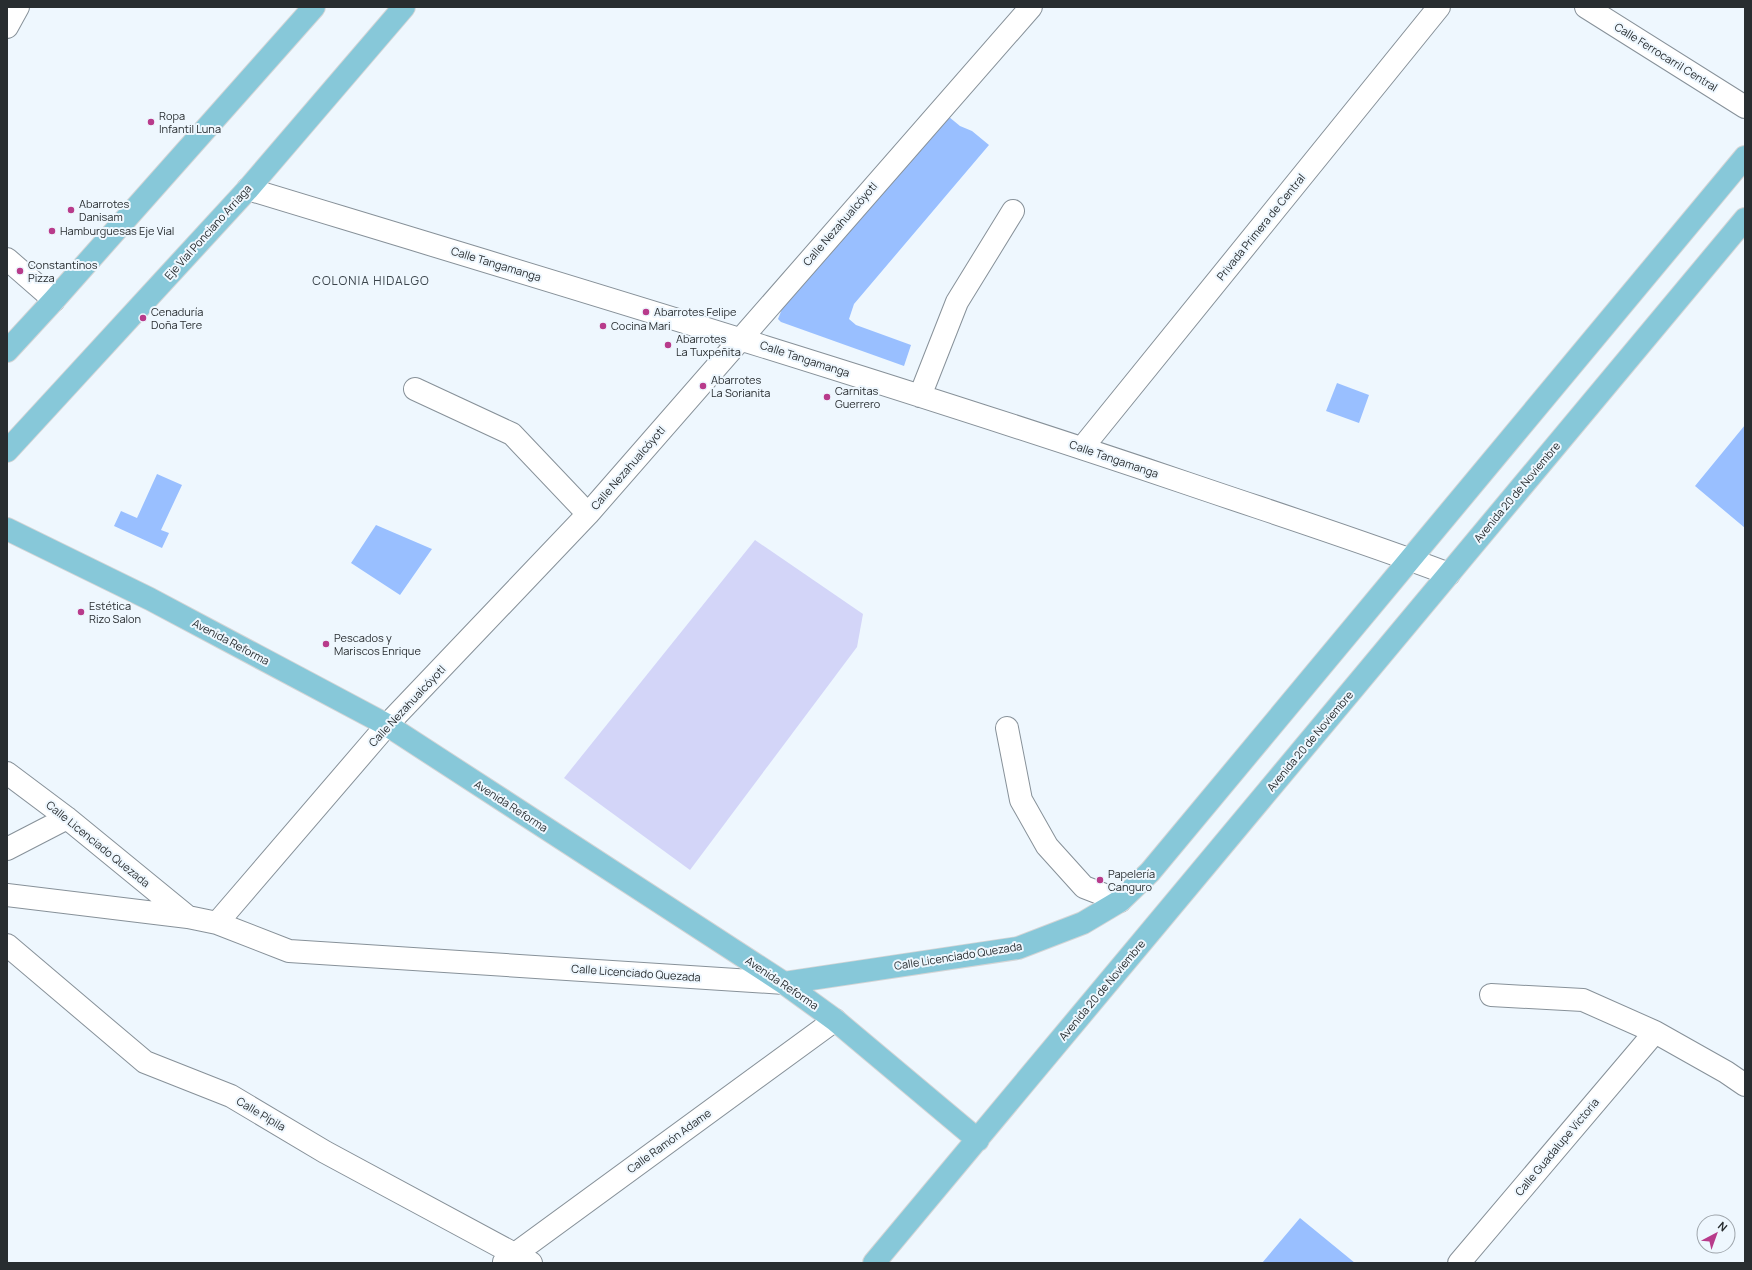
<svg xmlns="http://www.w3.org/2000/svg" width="1752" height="1270" viewBox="0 0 1752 1270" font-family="Manrope,sans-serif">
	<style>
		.green { fill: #d3d5f8 }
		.building { fill: #99bfff }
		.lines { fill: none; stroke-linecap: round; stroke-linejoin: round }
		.minor-casing { stroke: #879199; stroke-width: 24 }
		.major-casing { stroke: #d4d5d6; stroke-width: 24 }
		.minor { stroke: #fff; stroke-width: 22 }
		.major { stroke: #87c8d9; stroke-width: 22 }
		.poi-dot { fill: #b83b8b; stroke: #eef7fe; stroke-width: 1.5 }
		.labels { text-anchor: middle; stroke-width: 4; stroke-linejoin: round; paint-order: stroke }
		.street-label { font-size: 11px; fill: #282d30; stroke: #eef7fe }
		.poi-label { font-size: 11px; fill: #282d30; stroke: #eef7fe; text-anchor: start }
		.neighbourhood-label { font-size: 12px; letter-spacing: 1px; fill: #3a434a; stroke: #eef7fe }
	</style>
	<rect width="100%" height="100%" fill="#eef7fe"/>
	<path class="green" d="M 755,540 L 863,614 L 857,647 L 690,870 L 564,778 Z"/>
	<path class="building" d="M 943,112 L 960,126 L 972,131 L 989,145 L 854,304 L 849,319 L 856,325 L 911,345 L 904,366 L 781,322 L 778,319 L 788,294 Z
		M 1337,383 L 1369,395 L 1359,423 L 1326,411 Z
		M 1745,425 L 1745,528 L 1695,486 Z
		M 157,474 L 182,485 L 161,530 L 169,533 L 162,548 L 114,526 L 121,511 L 137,518 Z
		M 376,525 L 432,549 L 400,595 L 351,563 Z
		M 1300,1218 L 1355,1263 L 1262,1263 Z"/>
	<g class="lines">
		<g class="minor-casing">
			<path id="minor" d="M 1586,7 L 1745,107
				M 7,27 L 18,7
				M 248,189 C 561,284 875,378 1186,483 C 1274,513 1362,541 1449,574
				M 7,259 L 54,300
				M 415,389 L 512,434 L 588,514
				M 920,396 L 957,302 L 1013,211
				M 1082,448 L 1439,7
				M 1007,728 L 1021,800 L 1047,846 L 1084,887 L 1120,901
				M 7,773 L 67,818 L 188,917
				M 7,849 L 67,818
				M 7,895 L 188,917 L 217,923 L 289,951 L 784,983
				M 217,923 L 387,725 L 588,514 L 1031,7
				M 7,945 L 145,1062 L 231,1096 L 325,1152 L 531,1263
				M 1491,995 L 1583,1000 L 1655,1032 L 1726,1072 L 1745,1085
				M 504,1262 L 835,1020
				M 1459,1263 L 1655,1032"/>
		</g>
		<g class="major-casing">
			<path id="major" d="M 7,351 L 54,300 L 314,7
				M 7,451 L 248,189 L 404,7
				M 7,529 L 150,599 L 387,725 L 784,983 L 835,1020 L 978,1140
				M 784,983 L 1018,948 L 1083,923 L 1120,901 L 1150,872 L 1745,157
				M 874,1263 L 1745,219"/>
		</g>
		<use href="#minor" class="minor"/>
		<use href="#major" class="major"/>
	</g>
	<g class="poi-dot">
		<circle cx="151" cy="122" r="4"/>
		<circle cx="71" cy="210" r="4"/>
		<circle cx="52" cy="231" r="4"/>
		<circle cx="20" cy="271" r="4"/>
		<circle cx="646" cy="312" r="4"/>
		<circle cx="143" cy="318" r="4"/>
		<circle cx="603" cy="326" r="4"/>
		<circle cx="668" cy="345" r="4"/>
		<circle cx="703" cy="386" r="4"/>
		<circle cx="827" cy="397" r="4"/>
		<circle cx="81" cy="612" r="4"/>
		<circle cx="326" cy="644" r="4"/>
		<circle cx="1100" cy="880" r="4"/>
	</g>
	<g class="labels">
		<g class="street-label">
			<text transform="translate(1666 57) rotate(32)" y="4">Calle Ferrocarril Central</text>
			<text transform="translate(840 224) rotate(-49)" y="4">Calle Nezahualcóyotl</text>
			<text transform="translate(1261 227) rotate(-51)" y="4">Privada Primera de Central</text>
			<text transform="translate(208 232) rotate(-48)" y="4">Eje Vial Ponciano Arriaga</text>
			<text transform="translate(496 264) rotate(17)" y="4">Calle Tangamanga</text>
			<text transform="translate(805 359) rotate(18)" y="4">Calle Tangamanga</text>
			<text transform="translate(1114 459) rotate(19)" y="4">Calle Tangamanga</text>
			<text transform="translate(628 468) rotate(-49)" y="4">Calle Nezahualcóyotl</text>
			<text transform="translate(1517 492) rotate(-50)" y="4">Avenida 20 de Noviembre</text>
			<text transform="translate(231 642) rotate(28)" y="4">Avenida Reforma</text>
			<text transform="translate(407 706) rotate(-47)" y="4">Calle Nezahualcóyotl</text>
			<text transform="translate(1310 741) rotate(-50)" y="4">Avenida 20 de Noviembre</text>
			<text transform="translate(511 806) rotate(33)" y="4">Avenida Reforma</text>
			<text transform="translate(98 844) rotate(39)" y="4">Calle Licenciado Quezada</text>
			<text transform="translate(958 956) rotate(-9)" y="4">Calle Licenciado Quezada</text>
			<text transform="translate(636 973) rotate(4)" y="4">Calle Licenciado Quezada</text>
			<text transform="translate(782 983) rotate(34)" y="4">Avenida Reforma</text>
			<text transform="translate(1102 990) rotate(-50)" y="4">Avenida 20 de Noviembre</text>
			<text transform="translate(261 1114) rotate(31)" y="4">Calle Pípila</text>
			<text transform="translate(669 1141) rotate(-36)" y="4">Calle Ramón Adame</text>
			<text transform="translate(1557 1147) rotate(-50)" y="4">Calle Guadalupe Victoria</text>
		</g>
		<g class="poi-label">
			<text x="159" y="120">Ropa<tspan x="159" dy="13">Infantil Luna</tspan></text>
			<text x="79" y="208">Abarrotes<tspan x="79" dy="13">Danisam</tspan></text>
			<text x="60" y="235">Hamburguesas Eje Vial</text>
			<text x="28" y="269">Constantinos<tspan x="28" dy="13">Pizza</tspan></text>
			<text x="151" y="316">Cenaduría<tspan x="151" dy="13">Doña Tere</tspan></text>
			<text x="654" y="316">Abarrotes Felipe</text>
			<text x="611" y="330">Cocina Mari</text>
			<text x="676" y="343">Abarrotes<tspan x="676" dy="13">La Tuxpeñita</tspan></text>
			<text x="711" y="384">Abarrotes<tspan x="711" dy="13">La Sorianita</tspan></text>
			<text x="835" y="395">Carnitas<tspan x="835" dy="13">Guerrero</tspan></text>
			<text x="89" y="610">Estética<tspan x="89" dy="13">Rizo Salon</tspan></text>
			<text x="334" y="642">Pescados y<tspan x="334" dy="13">Mariscos Enrique</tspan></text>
			<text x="1108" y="878">Papelería<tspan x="1108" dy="13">Canguro</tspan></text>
		</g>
		<g class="neighbourhood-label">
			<text x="371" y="285">COLONIA HIDALGO</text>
		</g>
	</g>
	<rect width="1752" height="1270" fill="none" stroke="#282d30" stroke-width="16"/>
	<g transform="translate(1716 1234) rotate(41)"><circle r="19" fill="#eef7fe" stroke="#9fa6ac"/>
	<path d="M0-3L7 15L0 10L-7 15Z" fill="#b83b8b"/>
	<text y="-6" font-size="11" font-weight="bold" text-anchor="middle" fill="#282d30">N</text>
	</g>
</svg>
